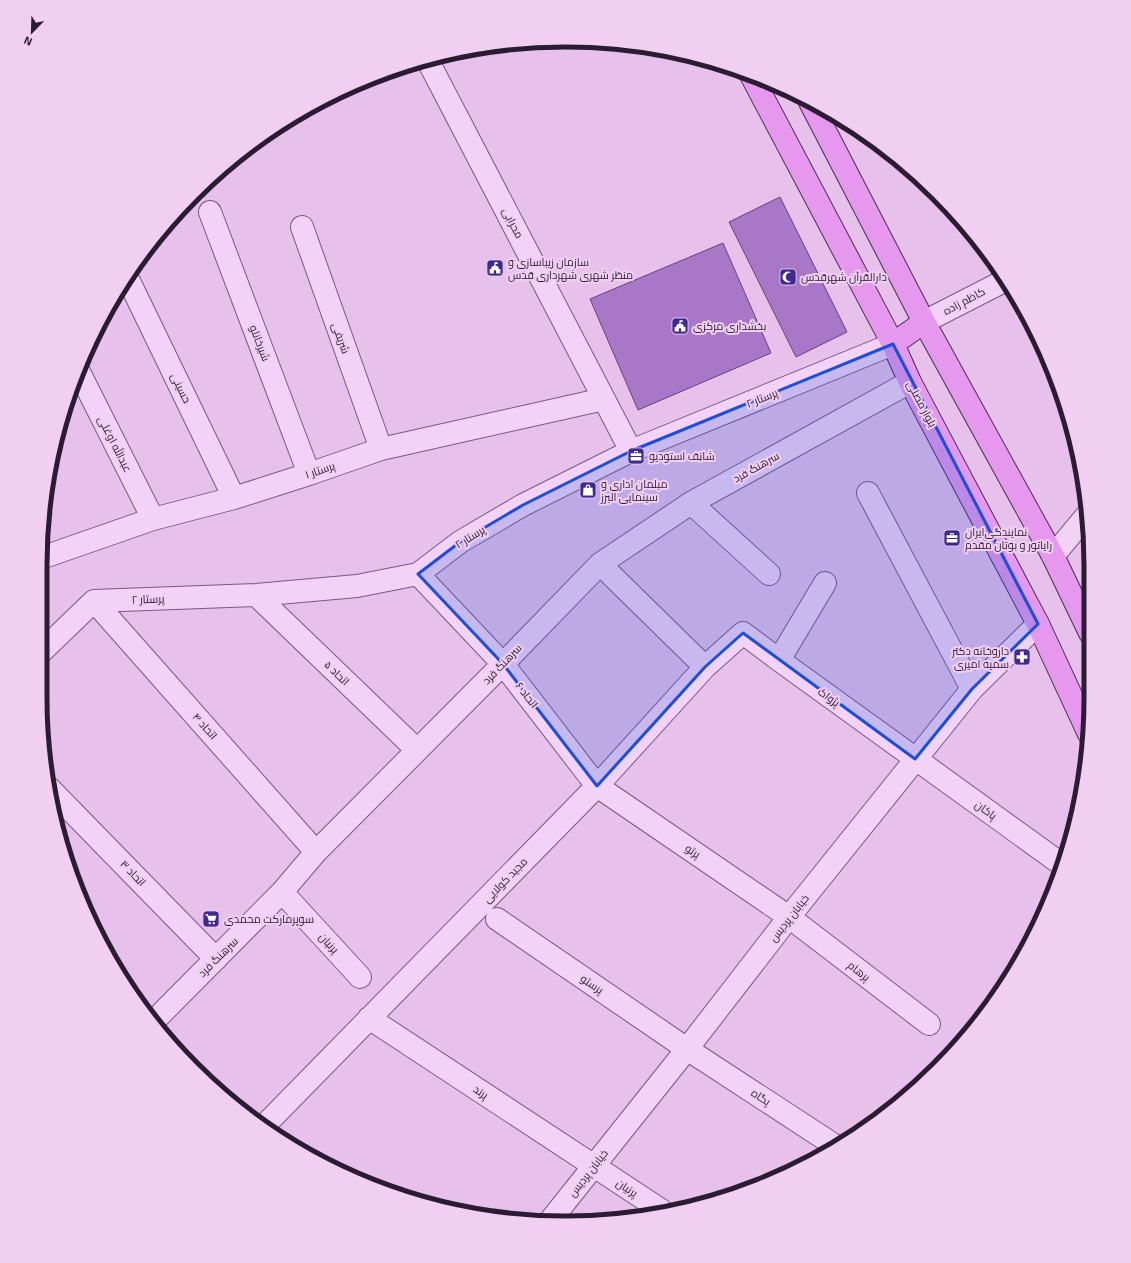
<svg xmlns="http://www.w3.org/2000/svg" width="1131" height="1263" viewBox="0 0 1131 1263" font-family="Georgia,Cairo,serif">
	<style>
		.building { fill: #a977c8; stroke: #674081 }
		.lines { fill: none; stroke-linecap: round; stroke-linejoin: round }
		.minor-casing { stroke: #785983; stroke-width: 24 }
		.major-casing { stroke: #452d51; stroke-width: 24 }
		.minor { stroke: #f3d2f7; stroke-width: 22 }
		.major { stroke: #e598ee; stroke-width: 22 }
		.marked { fill: #1d4ed8; fill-opacity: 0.2; stroke: #1d4ed8; stroke-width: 3; stroke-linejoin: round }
		.labels { text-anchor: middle; stroke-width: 4; stroke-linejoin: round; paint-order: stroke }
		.street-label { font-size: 11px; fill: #2c1c33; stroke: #f0cff3 }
		.poi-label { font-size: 11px; fill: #2c1c33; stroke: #f0cff3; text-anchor: start }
		.rim { fill: none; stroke: #2c1c33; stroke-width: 5 }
	</style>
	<rect width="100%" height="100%" fill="#e7c0eb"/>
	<path class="building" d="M 780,197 L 847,332 L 796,357 L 729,222 Z
		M 723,243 L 771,353 L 638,410 L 590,299 Z"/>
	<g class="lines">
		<g class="minor-casing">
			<path id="minor" d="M 427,59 L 631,451
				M 210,212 L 309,474
				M 302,227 L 381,449
				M 128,279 L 234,498
				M 924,322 L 1004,281
				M 78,370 L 153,519
				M 868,493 L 972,689
				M 691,503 L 769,574
				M 1053,556 L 1087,515
				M 41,558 L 153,519 L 234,498 L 309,474 L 381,449 L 604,399
				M 600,564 L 705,667
				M 418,574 L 503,664 L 597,786 L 789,917 L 929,1024
				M 256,595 L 417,750
				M 94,601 L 316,852
				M 40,653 L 94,601 L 256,595 L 357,586 L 418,574 L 460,542 L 523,505 L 631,451 L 893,344
				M 779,660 L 825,583
				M 49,788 L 216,959
				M 282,892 L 360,977
				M 497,919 L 687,1049 L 834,1145
				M 369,1018 L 661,1210
				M 153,1022 L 282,892 L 316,852 L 503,664 L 600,564 L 691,503 L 910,382
				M 264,1126 L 597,786 L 705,667 L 743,633 L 779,660 L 1057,861
				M 550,1221 L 687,1049 L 789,917 L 972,689 L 1038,624"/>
		</g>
		<g class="major-casing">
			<path id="major" d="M 751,75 L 893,344 L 910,382 L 1038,624 L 1089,734
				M 810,102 L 924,322 L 1053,556 L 1090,633
				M 893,344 L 924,322"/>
		</g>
		<use href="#minor" class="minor"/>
		<use href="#major" class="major"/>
	</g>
	<path class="marked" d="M 893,344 L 1038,624 L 972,689 L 915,759 L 743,633 L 705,667 L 597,786 L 503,664 L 418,574 L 460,542 L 523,505 L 631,451 Z"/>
	<defs>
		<g id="civic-square" transform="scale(0.9)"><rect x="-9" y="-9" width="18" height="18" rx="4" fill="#3f2b8f" stroke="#f0cff3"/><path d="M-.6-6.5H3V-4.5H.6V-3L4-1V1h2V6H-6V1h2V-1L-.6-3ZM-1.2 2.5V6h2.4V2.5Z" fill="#fff"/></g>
		<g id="mosque-square" transform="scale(0.9)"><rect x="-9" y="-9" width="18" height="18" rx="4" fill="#3f2b8f" stroke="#f0cff3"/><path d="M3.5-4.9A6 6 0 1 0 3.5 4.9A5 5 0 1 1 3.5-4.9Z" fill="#fff"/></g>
		<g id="office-square" transform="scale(0.9)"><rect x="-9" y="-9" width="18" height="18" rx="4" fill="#3f2b8f" stroke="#f0cff3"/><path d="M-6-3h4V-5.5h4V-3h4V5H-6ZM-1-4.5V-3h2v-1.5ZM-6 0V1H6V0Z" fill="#fff"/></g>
		<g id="shop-square" transform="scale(0.9)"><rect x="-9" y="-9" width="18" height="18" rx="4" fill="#3f2b8f" stroke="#f0cff3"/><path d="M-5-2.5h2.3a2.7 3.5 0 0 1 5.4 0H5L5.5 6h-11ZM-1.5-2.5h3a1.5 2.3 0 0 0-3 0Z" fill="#fff"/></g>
		<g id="pharmacy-square" transform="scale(0.9)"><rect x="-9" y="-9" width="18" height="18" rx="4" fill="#3f2b8f" stroke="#f0cff3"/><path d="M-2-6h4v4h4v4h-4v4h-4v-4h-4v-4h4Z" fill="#fff"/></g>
		<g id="supermarket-square" transform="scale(0.9)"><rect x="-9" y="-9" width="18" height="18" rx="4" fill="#3f2b8f" stroke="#f0cff3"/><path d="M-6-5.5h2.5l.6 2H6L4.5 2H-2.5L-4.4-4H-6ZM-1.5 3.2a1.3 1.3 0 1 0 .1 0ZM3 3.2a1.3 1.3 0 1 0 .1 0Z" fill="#fff"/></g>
	</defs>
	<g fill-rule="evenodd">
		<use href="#civic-square" x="495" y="268"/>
		<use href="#mosque-square" x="788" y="277"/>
		<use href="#civic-square" x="680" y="326"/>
		<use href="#office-square" x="636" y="456"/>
		<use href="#shop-square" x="588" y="490"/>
		<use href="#office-square" x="952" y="538"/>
		<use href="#pharmacy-square" x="1022" y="657"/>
		<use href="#supermarket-square" x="211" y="919"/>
	</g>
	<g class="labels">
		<g class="street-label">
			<text transform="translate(513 223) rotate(63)" y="4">محرابی</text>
			<text transform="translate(964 301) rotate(-28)" y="4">کاظم زاده</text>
			<text transform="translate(341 338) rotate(70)" y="4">شریفی</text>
			<text transform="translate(260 343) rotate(69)" y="4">شیرخانلو</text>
			<text transform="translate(181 388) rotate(64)" y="4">حسینی</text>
			<text transform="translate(762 398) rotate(-22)" y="4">پرستار ۲</text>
			<text transform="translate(922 404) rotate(62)" y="4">بلوار مصلی</text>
			<text transform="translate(115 444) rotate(63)" y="4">عبدالله اوغلی</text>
			<text transform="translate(756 467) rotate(-29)" y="4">سرهنگ فرد</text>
			<text transform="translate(320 470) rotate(-19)" y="4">پرستار ۱</text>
			<text transform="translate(470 537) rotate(-32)" y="4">پرستار ۲</text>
			<text transform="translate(148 599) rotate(-2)" y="4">پرستار ۲</text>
			<text transform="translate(502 664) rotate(-46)" y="4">سرهنگ فرد</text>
			<text transform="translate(337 673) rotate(44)" y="4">اتحاد ۵</text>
			<text transform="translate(527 695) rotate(52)" y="4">اتحاد ۶</text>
			<text transform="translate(829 697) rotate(36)" y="4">پژواک</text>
			<text transform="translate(205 726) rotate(48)" y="4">اتحاد ۴</text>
			<text transform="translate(986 810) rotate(36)" y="4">پاکان</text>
			<text transform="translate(693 851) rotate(34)" y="4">پرتو</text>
			<text transform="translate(133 873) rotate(46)" y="4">اتحاد ۳</text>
			<text transform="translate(505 880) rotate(-46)" y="4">مجید کولایی</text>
			<text transform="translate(789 918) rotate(-52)" y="4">خیابان پردیس</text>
			<text transform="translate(329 943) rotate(47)" y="4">پرنیان</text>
			<text transform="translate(218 957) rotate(-45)" y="4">سرهنگ فرد</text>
			<text transform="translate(859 971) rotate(38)" y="4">پرهام</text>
			<text transform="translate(592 984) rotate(34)" y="4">پرستو</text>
			<text transform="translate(481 1092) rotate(34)" y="4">پرند</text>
			<text transform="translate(761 1097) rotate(33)" y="4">پگاه</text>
			<text transform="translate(588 1173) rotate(-52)" y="4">خیابان پردیس</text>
			<text transform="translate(627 1188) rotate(33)" y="4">پرنیان</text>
		</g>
		<g class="poi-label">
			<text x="508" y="266">سازمان زیباسازی و<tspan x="508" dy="13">منظر شهری شهرداری قدس</tspan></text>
			<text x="801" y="281">دارالقرآن شهرقدس</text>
			<text x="693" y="330">بخشداری مرکزی</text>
			<text x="649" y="460">شانِف استودیو</text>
			<text x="601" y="488">مبلمان اداری و<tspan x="601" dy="13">سینمایی البرز</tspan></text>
			<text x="965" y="536">نمایندگی‌ایران<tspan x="965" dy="13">رایاتور و بوتان مقدم</tspan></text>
			<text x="1009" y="655" text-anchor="end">داروخانه دکتر<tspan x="1009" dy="13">سمیه امیری</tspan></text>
			<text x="224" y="923">سوپرمارکت محمدی</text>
		</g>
	</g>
	<path d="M0 0H1131V1263H0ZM565 47H566A518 518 0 0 1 1084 565V698A518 518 0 0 1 566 1216H565A518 518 0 0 1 47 698V565A518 518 0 0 1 565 47Z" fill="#f0cff3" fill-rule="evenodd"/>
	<path class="rim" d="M565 47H566A518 518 0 0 1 1084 565V698A518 518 0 0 1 566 1216H565A518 518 0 0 1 47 698V565A518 518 0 0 1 565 47Z"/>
	<g transform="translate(32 32) rotate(203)" stroke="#f0cff3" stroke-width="3" paint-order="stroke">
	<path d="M0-3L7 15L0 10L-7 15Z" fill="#2c1c33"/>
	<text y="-6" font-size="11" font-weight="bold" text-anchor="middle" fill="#2c1c33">N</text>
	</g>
</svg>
